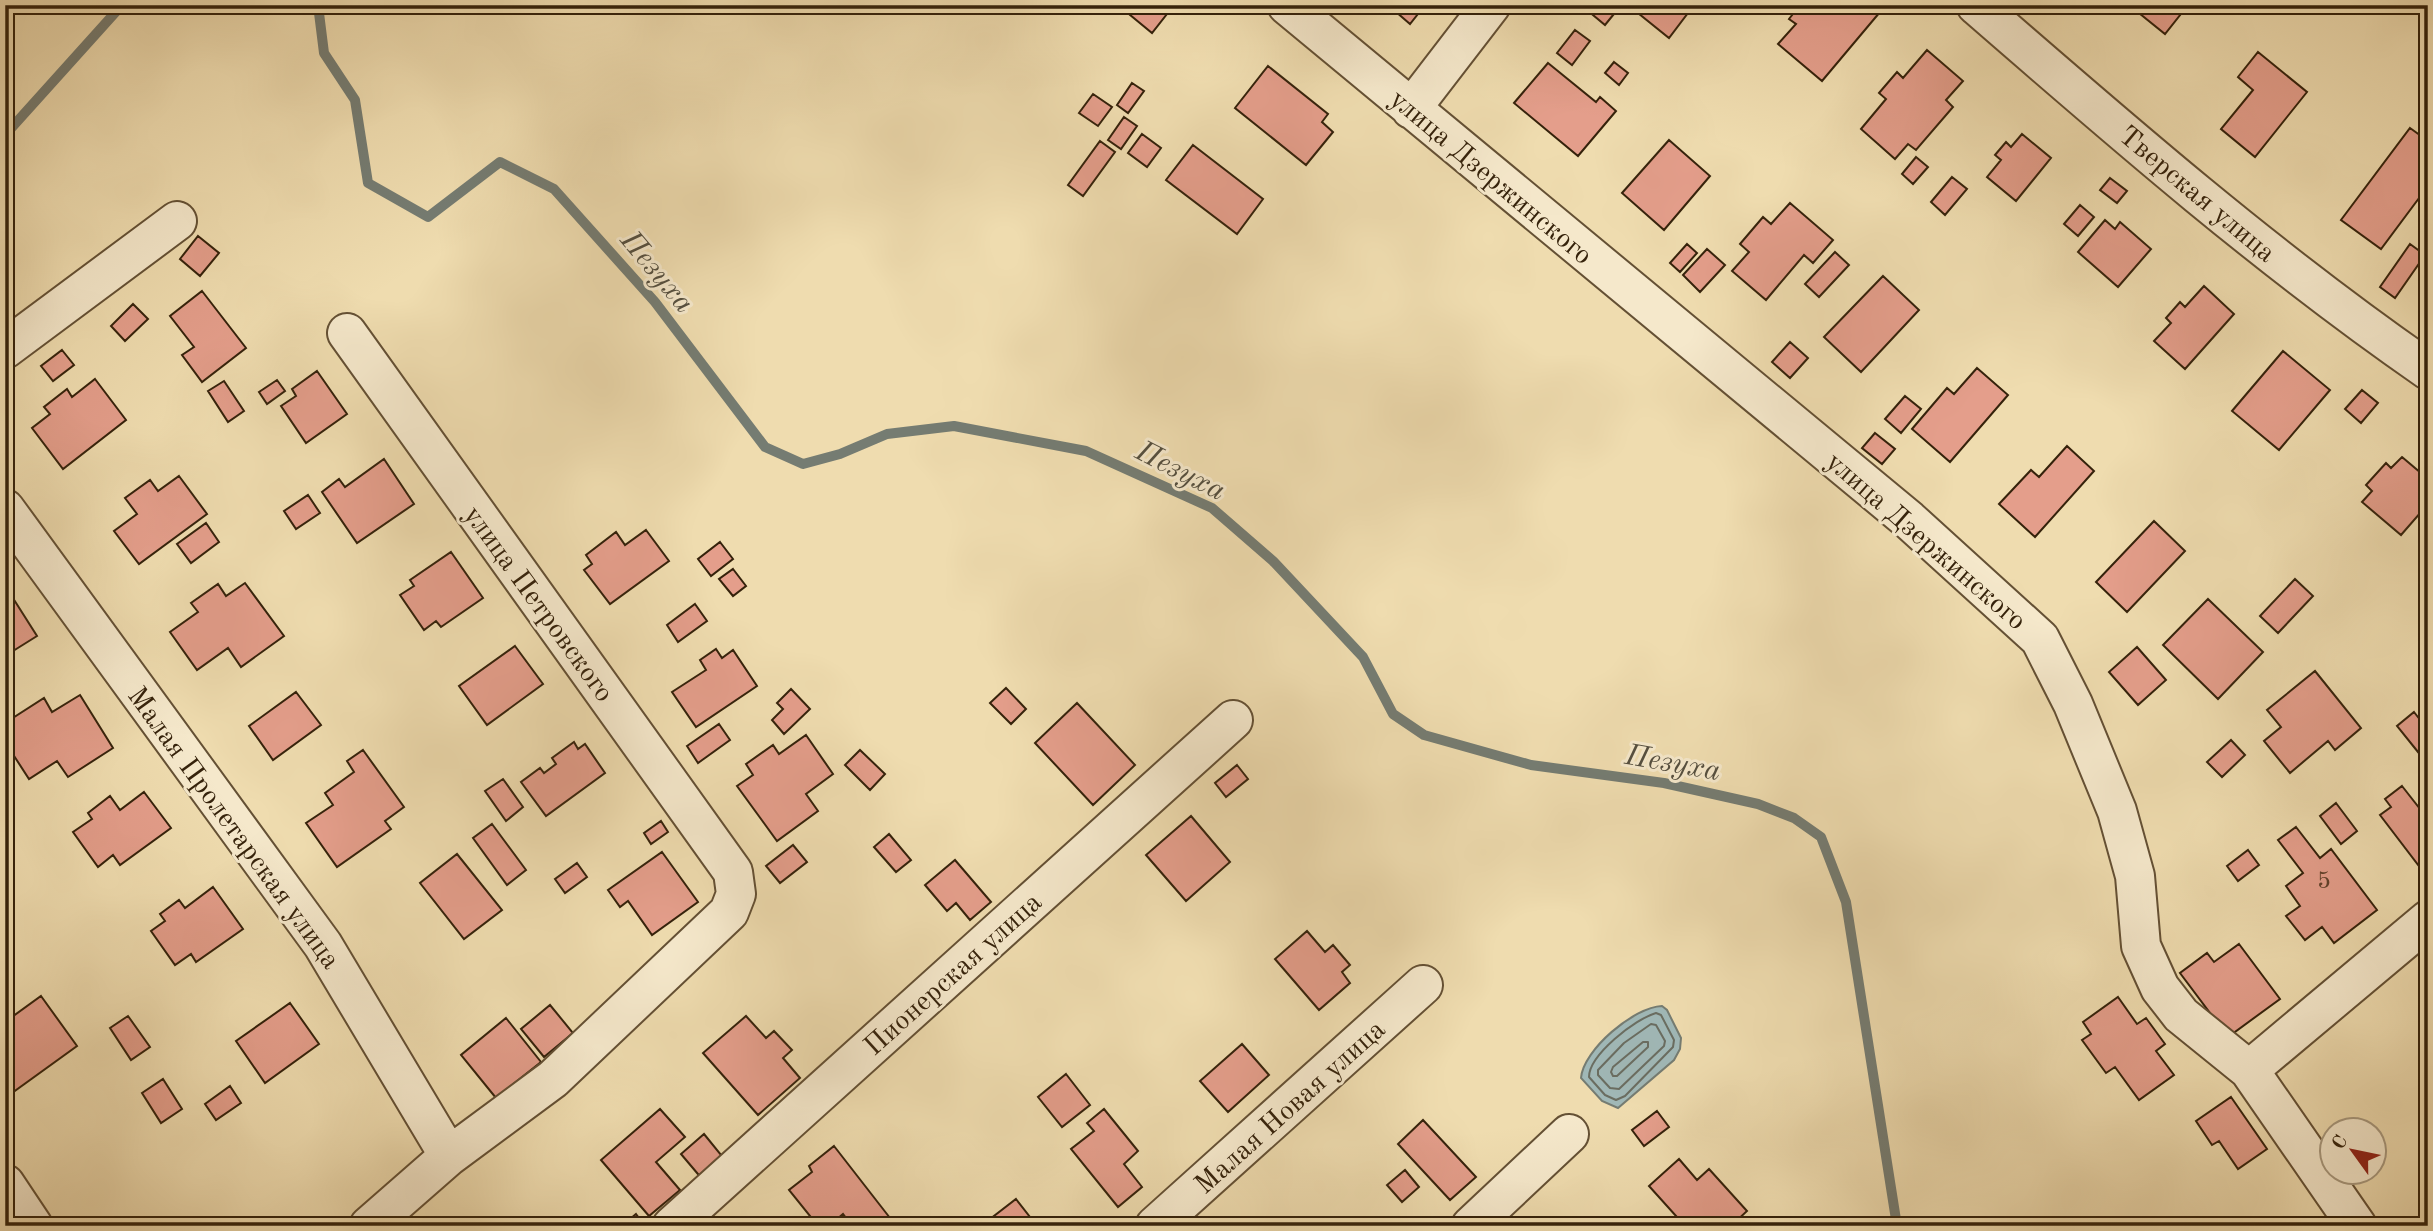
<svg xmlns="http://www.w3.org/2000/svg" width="2433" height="1231" viewBox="0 0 2433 1231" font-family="'Old Standard TT',serif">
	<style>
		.water { fill: #a0b8b7; stroke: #757c72; stroke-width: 2 }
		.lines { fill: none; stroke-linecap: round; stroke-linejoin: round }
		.shore { stroke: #6a6d61; stroke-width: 2 }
		.stream { stroke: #757c72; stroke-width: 10 }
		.building { fill: #e49e8b; stroke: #35220b; stroke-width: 2 }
		.minor-casing { stroke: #645034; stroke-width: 42 }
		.minor { stroke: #f5e8cb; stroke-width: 38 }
		.labels { text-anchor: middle; stroke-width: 6; stroke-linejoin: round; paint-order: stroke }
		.number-label { font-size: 24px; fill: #61412b }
		.street-label { font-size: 28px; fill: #35220b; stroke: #f5e8cb }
		.water-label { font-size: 30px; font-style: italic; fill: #554f3f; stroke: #f5e8cb }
	</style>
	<rect width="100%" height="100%" fill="#efdcaf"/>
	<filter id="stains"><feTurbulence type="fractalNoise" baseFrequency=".00286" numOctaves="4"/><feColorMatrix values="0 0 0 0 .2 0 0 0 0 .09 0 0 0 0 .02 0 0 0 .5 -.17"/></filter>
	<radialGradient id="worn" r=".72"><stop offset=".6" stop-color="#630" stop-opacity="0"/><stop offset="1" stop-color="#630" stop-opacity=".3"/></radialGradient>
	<path class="water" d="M 1662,1006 L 1667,1010 L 1681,1038 L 1680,1049 L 1674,1060 L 1618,1108 L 1602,1101 L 1581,1078 C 1583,1050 1634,1007 1662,1006 Z"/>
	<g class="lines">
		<path class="shore" d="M 1656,1013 L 1661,1015 L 1674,1040 L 1673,1047 L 1625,1096 L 1616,1100 L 1605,1095 L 1589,1077 C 1589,1055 1635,1019 1656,1013 Z
			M 1651,1024 L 1656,1025 L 1665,1041 L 1664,1046 L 1619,1089 L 1610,1088 L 1598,1075 L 1598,1070 L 1624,1043 Z
			M 1643,1042 L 1648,1042 L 1648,1047 L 1617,1076 L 1613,1076 L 1611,1072 L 1613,1067 Z"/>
		<path class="stream" d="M 318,5 L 324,53 L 355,100 L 368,183 L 428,217 L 500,162 L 554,189 L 655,302 L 765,447 L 803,464 L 840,454 L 887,434 L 954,426 L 1086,451 L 1212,508 L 1273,561 L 1363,657 L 1393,714 L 1424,735 L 1531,765 L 1664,783 L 1758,804 L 1794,818 L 1821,837 L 1846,902 L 1897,1226
			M 5,135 L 122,5"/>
	</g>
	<path class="building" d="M 1118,5 L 1174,5 L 1152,33 Z
		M 1388,5 L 1425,5 L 1410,24 Z
		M 1581,5 L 1614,5 L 1618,9 L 1605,25 Z
		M 1628,5 L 1694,5 L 1669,38 Z
		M 1800,5 L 1807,10 L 1811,5 L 1872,5 L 1880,12 L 1822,81 L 1778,44 L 1796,24 L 1789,19 Z
		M 2129,5 L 2188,5 L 2165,34 Z
		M 1575,30 L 1590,41 L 1572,65 L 1557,53 Z
		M 1927,50 L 1963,81 L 1946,100 L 1953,107 L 1916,150 L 1908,144 L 1895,159 L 1861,129 L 1886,99 L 1879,93 L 1897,72 L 1903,78 Z
		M 2258,52 L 2307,92 L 2255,157 L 2221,129 L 2253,90 L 2238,77 Z
		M 1614,62 L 1628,73 L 1619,85 L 1605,73 Z
		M 1548,63 L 1596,102 L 1600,97 L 1616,111 L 1578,156 L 1514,103 Z
		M 1268,66 L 1328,114 L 1322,122 L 1333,132 L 1306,165 L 1235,108 Z
		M 1132,83 L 1144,91 L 1128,113 L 1117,105 Z
		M 1093,94 L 1112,107 L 1098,126 L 1079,113 Z
		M 1124,117 L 1137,126 L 1121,149 L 1108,140 Z
		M 2410,128 L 2428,141 L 2428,186 L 2381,249 L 2341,220 Z
		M 1142,134 L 1161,148 L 1147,167 L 1128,153 Z
		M 2022,134 L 2051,158 L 2016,201 L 1987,177 L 2001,160 L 1995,155 L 2006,142 L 2011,147 Z
		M 1669,140 L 1710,176 L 1664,230 L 1622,193 Z
		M 1100,141 L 1115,152 L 1083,196 L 1068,185 Z
		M 1193,145 L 1263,199 L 1237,234 L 1166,180 Z
		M 1916,157 L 1928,167 L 1913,184 L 1902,174 Z
		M 1952,177 L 1967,189 L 1945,215 L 1931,202 Z
		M 2110,178 L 2127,191 L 2117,203 L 2100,190 Z
		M 1790,203 L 1833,240 L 1813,263 L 1804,255 L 1766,300 L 1732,271 L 1749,252 L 1740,244 L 1763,217 L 1771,224 Z
		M 2080,205 L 2094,217 L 2078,236 L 2064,224 Z
		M 2105,220 L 2115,229 L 2120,222 L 2151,249 L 2118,287 L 2078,252 Z
		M 198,236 L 219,253 L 200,276 L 180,259 Z
		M 1687,244 L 1697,253 L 1680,272 L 1670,263 Z
		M 2410,244 L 2425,255 L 2395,298 L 2380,287 Z
		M 1707,249 L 1725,265 L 1700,292 L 1683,275 Z
		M 1835,252 L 1849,265 L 1819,297 L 1805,284 Z
		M 1883,276 L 1919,310 L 1861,372 L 1824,337 Z
		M 2204,286 L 2234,314 L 2185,369 L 2154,341 L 2171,323 L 2166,318 L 2180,302 L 2185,307 Z
		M 202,291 L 246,348 L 202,382 L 182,355 L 194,347 L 170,316 Z
		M 133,304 L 148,319 L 125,341 L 111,326 Z
		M 1790,342 L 1808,358 L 1790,378 L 1772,362 Z
		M 62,350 L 74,365 L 53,381 L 41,366 Z
		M 2283,351 L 2330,390 L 2279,450 L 2232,411 Z
		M 1977,368 L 2008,395 L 1950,462 L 1912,429 L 1947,388 L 1954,394 Z
		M 317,371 L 347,414 L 306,443 L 281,406 L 296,396 L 292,389 Z
		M 95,379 L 126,420 L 63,469 L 32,428 L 50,414 L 44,407 L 67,389 L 72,397 Z
		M 277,380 L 285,391 L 267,404 L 259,392 Z
		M 224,381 L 244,411 L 228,422 L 208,391 Z
		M 2362,390 L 2378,403 L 2361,423 L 2345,409 Z
		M 1905,396 L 1921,409 L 1901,433 L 1885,419 Z
		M 1875,433 L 1895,449 L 1882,464 L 1862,448 Z
		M 2067,446 L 2094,471 L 2035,537 L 1999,504 L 2031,470 L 2039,477 Z
		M 2402,457 L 2428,479 L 2428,504 L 2401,535 L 2362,502 L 2372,491 L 2366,485 L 2386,463 L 2391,468 Z
		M 384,459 L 414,504 L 357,543 L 322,492 L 339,479 L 345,487 Z
		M 179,476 L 207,514 L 139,564 L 114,531 L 137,514 L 125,498 L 150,480 L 158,491 Z
		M 308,495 L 320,513 L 296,529 L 284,511 Z
		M 2154,521 L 2185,551 L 2127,612 L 2096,582 Z
		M 206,523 L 219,542 L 191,563 L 177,544 Z
		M 646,530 L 669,561 L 610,604 L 584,570 L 592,564 L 586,555 L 616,532 L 625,545 Z
		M 720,542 L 733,559 L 711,576 L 698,559 Z
		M 451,552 L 483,598 L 441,627 L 436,621 L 424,630 L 400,595 L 414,586 L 410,580 Z
		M 733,569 L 746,586 L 733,596 L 719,579 Z
		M 2295,579 L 2313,596 L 2278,633 L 2260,616 Z
		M 245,583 L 284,636 L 241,667 L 228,648 L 197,670 L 170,632 L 198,612 L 191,603 L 218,584 L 226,596 Z
		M 11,595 L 37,636 L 5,656 L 5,599 Z
		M 2208,599 L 2263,652 L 2218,699 L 2163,645 Z
		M 695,604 L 707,621 L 678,642 L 667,625 Z
		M 515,646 L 543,684 L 487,725 L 459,686 Z
		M 2137,647 L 2166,680 L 2138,705 L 2109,672 Z
		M 716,649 L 722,658 L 733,650 L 757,686 L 696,727 L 672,692 L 706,670 L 700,660 Z
		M 2315,671 L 2361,728 L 2335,750 L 2328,741 L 2290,773 L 2264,741 L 2281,727 L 2267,710 Z
		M 1006,688 L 1026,709 L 1011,724 L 990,703 Z
		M 791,689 L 810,709 L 784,734 L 772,720 L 783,709 L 777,703 Z
		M 296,692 L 321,725 L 273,760 L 249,726 Z
		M 80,695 L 113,748 L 68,777 L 57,761 L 29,779 L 5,742 L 5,723 L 44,698 L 52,712 Z
		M 1077,703 L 1135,765 L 1093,805 L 1035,743 Z
		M 2414,712 L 2428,730 L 2428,744 L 2418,752 L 2397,726 Z
		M 719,724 L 730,740 L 698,763 L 687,746 Z
		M 806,735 L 833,774 L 806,794 L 818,811 L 777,841 L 737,786 L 753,775 L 746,764 L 773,745 L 779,754 Z
		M 2231,740 L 2245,755 L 2222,777 L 2207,762 Z
		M 574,742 L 578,749 L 585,744 L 605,773 L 546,816 L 521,782 L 540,768 L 544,773 L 556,764 L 552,758 Z
		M 363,750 L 404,807 L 385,821 L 391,829 L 337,867 L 306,823 L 333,805 L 325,793 L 354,772 L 347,761 Z
		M 860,750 L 885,774 L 870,790 L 845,765 Z
		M 1237,765 L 1248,779 L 1226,797 L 1215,783 Z
		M 503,779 L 523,807 L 506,821 L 485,791 Z
		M 2402,786 L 2424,814 L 2428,812 L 2428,865 L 2422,870 L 2380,815 L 2391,807 L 2385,799 Z
		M 144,792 L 171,828 L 120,865 L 113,855 L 98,867 L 73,832 L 92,819 L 88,813 L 110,796 L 120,810 Z
		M 2336,803 L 2357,831 L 2341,844 L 2320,816 Z
		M 1191,816 L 1230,862 L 1186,901 L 1146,855 Z
		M 661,821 L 668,832 L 651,844 L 644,833 Z
		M 492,824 L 526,870 L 507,885 L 473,838 Z
		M 2296,827 L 2320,858 L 2331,849 L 2377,910 L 2334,943 L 2322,927 L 2305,940 L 2286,916 L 2300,906 L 2286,886 L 2303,873 L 2278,840 Z
		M 889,834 L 911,860 L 896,872 L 874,847 Z
		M 793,845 L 807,862 L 780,883 L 766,866 Z
		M 2248,850 L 2259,865 L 2238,881 L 2227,866 Z
		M 662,852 L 698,902 L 652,935 L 628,901 L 620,907 L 608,890 Z
		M 457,854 L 502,910 L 464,939 L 420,883 Z
		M 955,860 L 991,902 L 970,920 L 956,903 L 947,911 L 925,885 Z
		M 577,863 L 587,877 L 565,893 L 555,879 Z
		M 213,887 L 243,929 L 196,962 L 191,954 L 175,965 L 151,931 L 165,921 L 160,914 L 179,900 L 185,908 Z
		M 1307,931 L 1325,952 L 1333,945 L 1350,965 L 1342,972 L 1350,983 L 1319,1010 L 1275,959 Z
		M 2239,944 L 2280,999 L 2228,1037 L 2180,973 L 2207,953 L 2214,962 Z
		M 41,996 L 77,1046 L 5,1098 L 5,1039 L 11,1034 L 5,1022 Z
		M 2118,997 L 2137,1024 L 2146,1018 L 2165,1044 L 2156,1051 L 2174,1075 L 2139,1100 L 2115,1067 L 2106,1073 L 2082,1040 L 2091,1034 L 2083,1022 Z
		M 290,1003 L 319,1044 L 265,1083 L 236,1041 Z
		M 550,1005 L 573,1033 L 544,1057 L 521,1029 Z
		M 128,1016 L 150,1047 L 131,1060 L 110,1028 Z
		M 746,1016 L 766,1038 L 774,1031 L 792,1050 L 783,1058 L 800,1078 L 758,1115 L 703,1053 Z
		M 506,1018 L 541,1062 L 496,1098 L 461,1055 Z
		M 1242,1044 L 1269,1075 L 1228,1112 L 1200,1081 Z
		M 1066,1074 L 1090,1105 L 1062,1127 L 1038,1097 Z
		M 163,1079 L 182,1109 L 161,1123 L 142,1093 Z
		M 230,1086 L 241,1103 L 216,1120 L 205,1104 Z
		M 2231,1097 L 2267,1149 L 2238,1169 L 2219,1141 L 2212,1145 L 2196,1121 Z
		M 660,1109 L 685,1137 L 656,1162 L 680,1190 L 649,1216 L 601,1160 Z
		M 1104,1109 L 1138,1151 L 1124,1164 L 1142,1187 L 1118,1207 L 1071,1149 L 1094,1131 L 1087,1123 Z
		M 1657,1111 L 1669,1127 L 1644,1146 L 1632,1130 Z
		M 1423,1120 L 1476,1177 L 1450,1200 L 1398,1144 Z
		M 704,1134 L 726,1161 L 703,1180 L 681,1154 Z
		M 834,1146 L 890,1218 L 880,1226 L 852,1226 L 843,1214 L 829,1226 L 818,1226 L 789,1190 L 812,1172 L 809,1166 Z
		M 1679,1159 L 1697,1180 L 1709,1169 L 1747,1211 L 1731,1226 L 1685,1226 L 1649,1186 Z
		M 1405,1170 L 1419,1187 L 1402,1202 L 1387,1185 Z
		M 1016,1199 L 1037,1226 L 981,1226 Z
		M 636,1214 L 645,1226 L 622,1226 Z
		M 163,1219 L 168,1226 L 153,1226 Z
		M 724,1219 L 730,1226 L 716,1226 Z"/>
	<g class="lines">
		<g class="minor-casing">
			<path id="minor" d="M 1287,5 L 1909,520 L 2040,639 L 2073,704 L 2117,811 L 2135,876 L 2141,946 L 2160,988 L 2181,1015 L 2249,1070 L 2357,1226
				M 1976,5 C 2122,132 2269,260 2428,370
				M 1411,109 L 1491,5
				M 347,333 L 733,872 L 736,894 L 729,912 L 553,1079 L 449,1156 L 369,1226
				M 5,349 L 177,221
				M 5,509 L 323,945 L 449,1156
				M 2249,1070 L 2428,920
				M 5,1184 L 33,1226
				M 672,1226 L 1233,720
				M 1155,1226 L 1423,985
				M 1471,1226 L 1569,1134"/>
		</g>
		<use href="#minor" class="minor"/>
	</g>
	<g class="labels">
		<g class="number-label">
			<text x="2324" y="888">5</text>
		</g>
		<g class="street-label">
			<text transform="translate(1492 176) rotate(40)" y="10">улица Дзержинского</text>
			<text transform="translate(2198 193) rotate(40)" y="10">Тверская улица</text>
			<text transform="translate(1927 540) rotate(41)" y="10">улица Дзержинского</text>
			<text transform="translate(540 603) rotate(54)" y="10">улица Петровского</text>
			<text transform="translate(235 827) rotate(54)" y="10">Малая Пролетарская улица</text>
			<text transform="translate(952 973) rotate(-42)" y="10">Пионерская улица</text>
			<text transform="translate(1289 1106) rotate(-42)" y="10">Малая Новая улица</text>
		</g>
		<g class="water-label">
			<text transform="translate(658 271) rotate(50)" y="10">Пезуха</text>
			<text transform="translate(1181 470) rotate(27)" y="10">Пезуха</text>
			<text transform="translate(1673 762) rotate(10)" y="10">Пезуха</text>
		</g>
	</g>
	<rect width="2433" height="1231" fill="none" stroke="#efdcaf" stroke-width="28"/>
	<rect x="7" y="7" width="2419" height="1217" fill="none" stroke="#35220b" stroke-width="3.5"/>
	<rect x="14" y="14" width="2405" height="1203" fill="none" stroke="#35220b" stroke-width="2"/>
	<g transform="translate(2353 1151) rotate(303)"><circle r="33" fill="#f5e8cb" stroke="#a8997e" stroke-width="2"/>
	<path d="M0-5L12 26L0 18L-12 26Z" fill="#8f2418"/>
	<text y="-10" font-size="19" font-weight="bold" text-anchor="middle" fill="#35220b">С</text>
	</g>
	<rect width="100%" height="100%" filter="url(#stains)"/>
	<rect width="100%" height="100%" fill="url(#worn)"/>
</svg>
